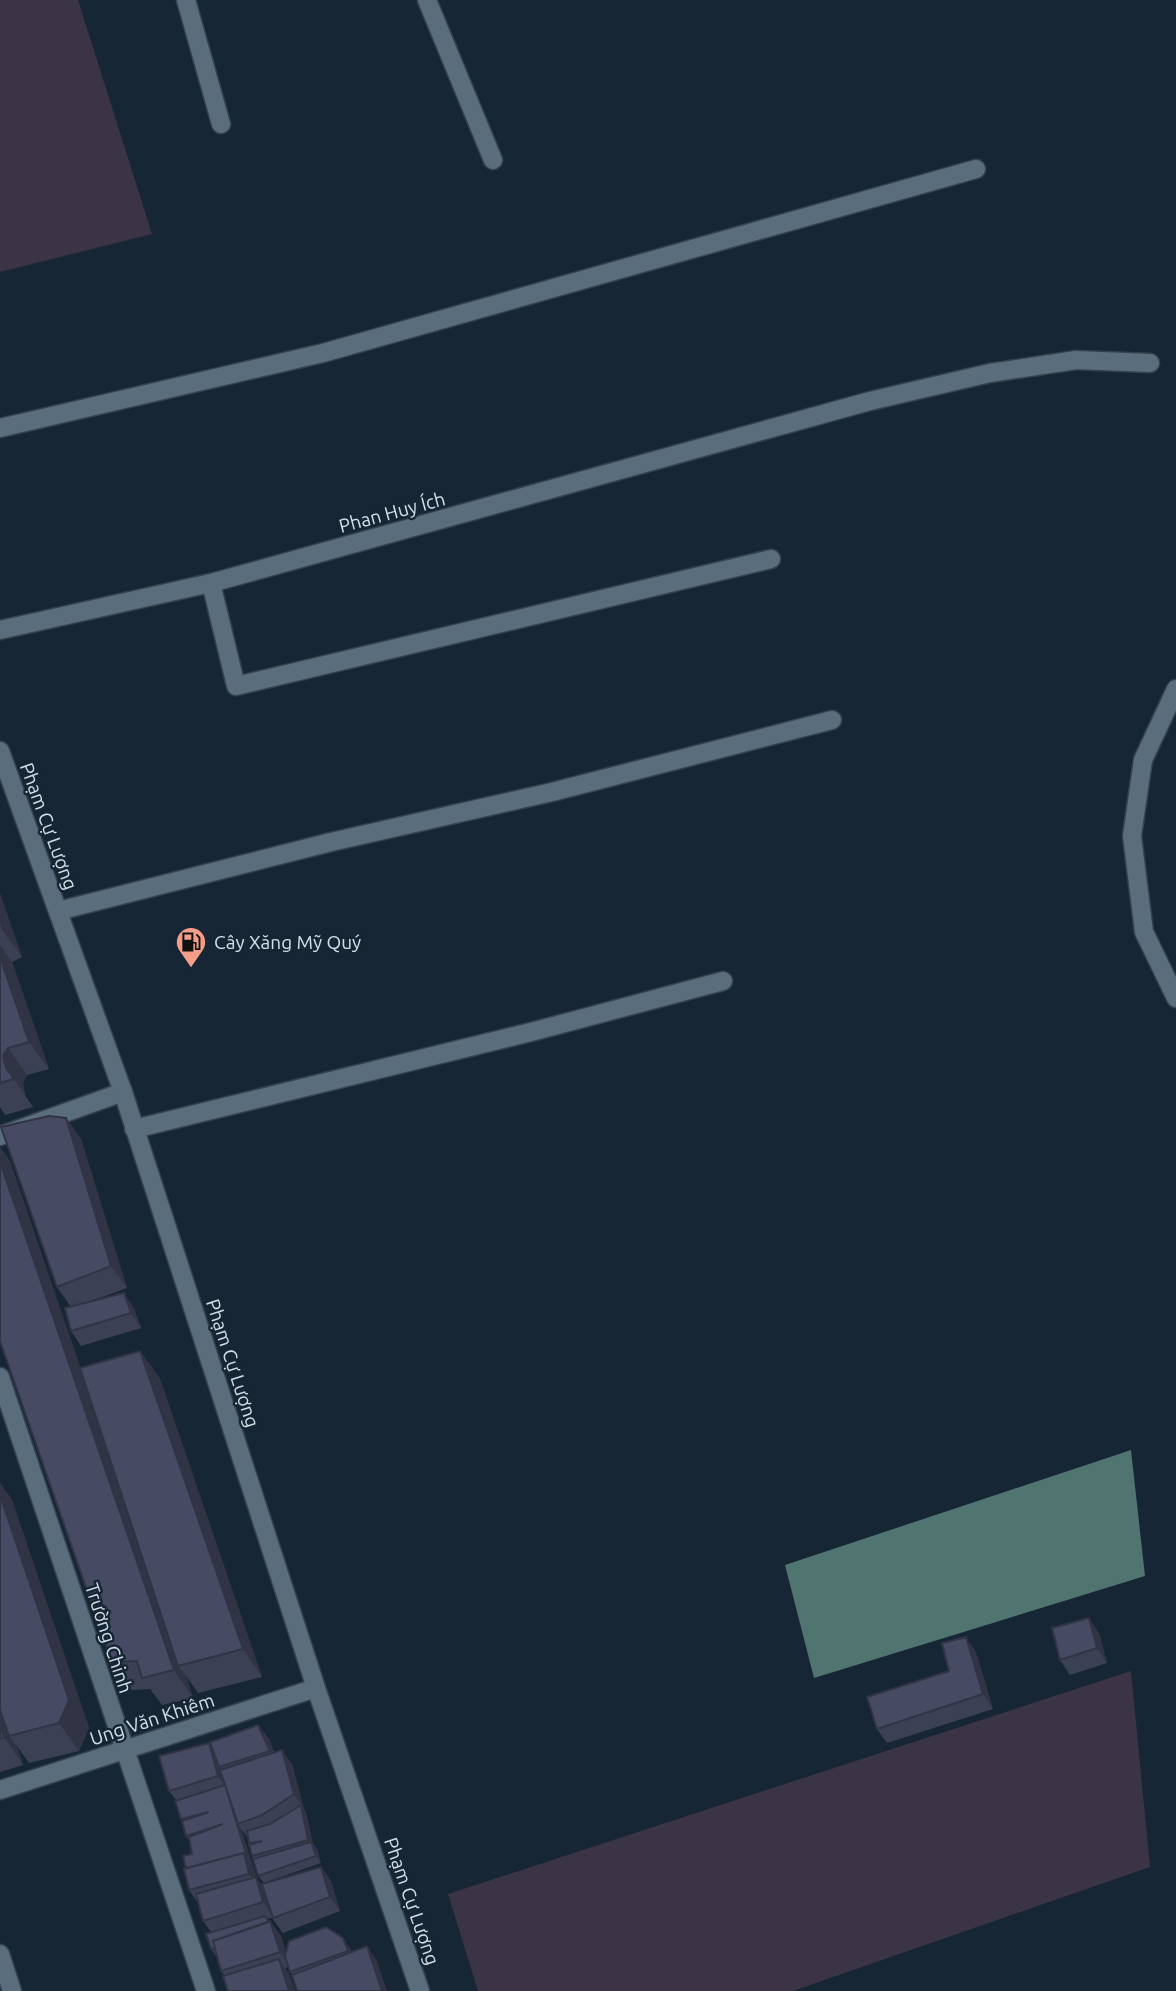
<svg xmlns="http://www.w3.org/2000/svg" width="1176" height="1991" viewBox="0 0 1176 1991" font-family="Ubuntu,sans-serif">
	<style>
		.green { fill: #3b3445 }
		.water { fill: #50746f }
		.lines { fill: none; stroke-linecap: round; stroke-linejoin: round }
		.service-casing { stroke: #35414d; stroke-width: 21 }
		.minor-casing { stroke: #35414d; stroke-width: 21 }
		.tertiary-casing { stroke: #35414d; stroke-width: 21 }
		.service { stroke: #5a6d7d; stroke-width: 18 }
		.minor { stroke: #5a6d7d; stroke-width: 18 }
		.tertiary { stroke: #5a6d7d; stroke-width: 18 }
		.wall { fill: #3c4055 }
		.shaded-wall { fill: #313445 }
		.building { fill: #464b63; stroke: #313445; stroke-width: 2 }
		.labels { text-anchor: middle; stroke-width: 5; stroke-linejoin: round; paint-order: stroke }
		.street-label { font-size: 19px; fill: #d5e0e9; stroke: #162634 }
		.poi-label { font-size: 19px; fill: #d5e0e9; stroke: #162634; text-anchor: start }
	</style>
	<rect width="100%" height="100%" fill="#162634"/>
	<path class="green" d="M 0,0 L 78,0 L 152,234 L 0,272 Z
		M 1131,1671 L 1150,1867 L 793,1991 L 478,1991 L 448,1894 Z"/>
	<path class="water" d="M 1131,1450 L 1145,1576 L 814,1678 L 785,1565 Z"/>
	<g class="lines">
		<g class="service-casing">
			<path id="service" d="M 134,1129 L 531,1032 L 723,981"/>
		</g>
		<g class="minor-casing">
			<path id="minor" d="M 186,0 L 221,124
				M 427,0 L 493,160
				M 0,428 L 323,353 L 976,169
				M 211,583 L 236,686 L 771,559
				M 0,630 L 211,583 L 870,401 L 990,373 L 1076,360 L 1150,363
				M 1176,689 L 1143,760 L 1132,836 L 1144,932 L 1176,998
				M 58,911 L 331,842 L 552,792 L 832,720
				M 0,1136 L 123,1092
				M 0,1377 L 206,1991
				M 0,1954 L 12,1991"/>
		</g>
		<g class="tertiary-casing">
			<path id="tertiary" d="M 0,751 L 123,1092 L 316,1688 L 420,1991
				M 0,1790 L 316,1688"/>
		</g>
		<use href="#service" class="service"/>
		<use href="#minor" class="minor"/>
		<use href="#tertiary" class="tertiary"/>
	</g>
	<path class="wall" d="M 0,894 L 22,957 L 12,962 L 49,1069 L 27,1075 L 23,1083 L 25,1095 L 33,1107 L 5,1115 L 0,1107 Z
		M 66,1118 L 81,1139 L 127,1288 L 86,1303 L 134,1308 L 141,1328 L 81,1346 L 71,1331 L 71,1307 L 57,1287 Z
		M 0,1147 L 10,1161 L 80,1368 L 140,1351 L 160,1379 L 262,1677 L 198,1693 L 186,1676 L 193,1698 L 162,1705 L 150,1689 L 131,1690 L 112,1662 L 0,1341 Z
		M 0,1483 L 12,1500 L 89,1728 L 79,1751 L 29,1763 L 17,1746 L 23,1765 L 0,1772 Z
		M 1099,1633 L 1107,1663 L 1070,1675 L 1060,1660 Z
		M 976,1652 L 993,1709 L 887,1743 L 877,1729 L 949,1671 Z
		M 258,1725 L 269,1739 L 274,1752 L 292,1764 L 304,1809 L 306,1813 L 313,1844 L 317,1849 L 321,1863 L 264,1883 L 258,1876 L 252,1856 L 249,1839 L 241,1829 L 257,1879 L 263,1887 L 321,1867 L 331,1881 L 340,1911 L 283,1933 L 272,1918 L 267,1919 L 281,1936 L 286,1952 L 289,1941 L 352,1952 L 377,1961 L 292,1975 L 288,1967 L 285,1968 L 289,1974 L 295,1991 L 228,1991 L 224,1975 L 221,1971 L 217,1956 L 216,1956 L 211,1949 L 211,1932 L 203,1921 L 198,1903 L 189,1890 L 186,1868 L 192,1854 L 189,1840 L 186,1836 L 176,1800 L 169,1791 L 212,1747 Z"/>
	<path class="shaded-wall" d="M 0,894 L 22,957 L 2,930 L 0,923 Z
		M 0,945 L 12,962 L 49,1069 L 29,1042 L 0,957 Z
		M 8,1048 L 27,1075 L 23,1083 L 25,1095 L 6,1068 L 3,1056 Z
		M 66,1118 L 81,1139 L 127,1288 L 111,1266 Z
		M 0,1147 L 10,1161 L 182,1665 L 178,1666 L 186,1676 L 193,1698 L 174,1670 L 0,1162 Z
		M 124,1293 L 134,1308 L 141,1328 L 131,1313 Z
		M 140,1351 L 160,1379 L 262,1677 L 243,1649 Z
		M 0,1483 L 12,1500 L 89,1728 L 79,1751 L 59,1723 L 0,1495 Z
		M 1089,1618 L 1099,1633 L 1107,1663 L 1097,1648 Z
		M 966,1637 L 976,1652 L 993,1709 L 983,1694 Z
		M 0,1700 L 9,1736 L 17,1746 L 23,1765 L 4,1737 L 0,1726 Z
		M 258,1725 L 269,1739 L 280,1765 L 270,1751 Z
		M 209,1743 L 219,1757 L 219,1767 L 224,1773 L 238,1824 L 241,1829 L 252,1864 L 247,1857 L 225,1786 L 218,1776 Z
		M 282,1750 L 292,1764 L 304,1809 L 294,1794 Z
		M 301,1805 L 306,1813 L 313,1844 L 317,1849 L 321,1863 L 316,1856 L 313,1847 L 308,1840 Z
		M 244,1853 L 254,1868 L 257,1879 L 266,1892 L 273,1917 L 263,1902 L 259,1887 L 249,1874 Z
		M 321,1867 L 331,1881 L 340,1911 L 330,1897 Z
		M 270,1921 L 281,1936 L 290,1967 L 280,1952 Z
		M 343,1938 L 353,1953 L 358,1965 L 348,1951 Z
		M 367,1946 L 377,1961 L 387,1991 L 382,1991 Z
		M 279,1959 L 289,1974 L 295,1991 L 289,1991 Z"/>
	<path class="building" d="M 0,957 L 29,1042 L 8,1048 L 3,1056 L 6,1068 L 14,1079 L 0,1083 Z
		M 49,1116 L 66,1118 L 111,1266 L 57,1287 L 1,1127 Z
		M 0,1162 L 174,1670 L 142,1678 L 137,1661 L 112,1662 L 0,1341 Z
		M 124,1293 L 131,1313 L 71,1331 L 65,1308 Z
		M 140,1351 L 243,1649 L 178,1666 L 80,1368 Z
		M 0,1495 L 69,1700 L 59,1723 L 9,1736 L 0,1710 Z
		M 1089,1618 L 1097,1648 L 1060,1660 L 1052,1628 Z
		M 966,1637 L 983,1694 L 877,1729 L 867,1697 L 949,1671 L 942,1643 Z
		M 258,1725 L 270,1751 L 219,1767 L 210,1742 Z
		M 0,1726 L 4,1737 L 0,1739 Z
		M 209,1743 L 218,1776 L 169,1791 L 159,1756 Z
		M 282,1750 L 294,1794 L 262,1815 L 238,1824 L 220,1770 Z
		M 225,1785 L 247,1857 L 244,1853 L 186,1868 L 183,1856 L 192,1854 L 189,1837 L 223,1824 L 186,1836 L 182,1821 L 209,1812 L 181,1819 L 175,1801 Z
		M 301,1805 L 308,1840 L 252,1856 L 249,1845 L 262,1841 L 249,1843 L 247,1831 L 270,1824 Z
		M 311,1842 L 316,1856 L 258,1876 L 253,1859 Z
		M 244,1853 L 249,1874 L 189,1890 L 184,1869 Z
		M 321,1867 L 330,1897 L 273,1918 L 262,1884 Z
		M 256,1877 L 263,1902 L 203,1921 L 196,1894 Z
		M 265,1916 L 269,1922 L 213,1941 L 215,1948 L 211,1949 L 206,1934 Z
		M 270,1921 L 280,1952 L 221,1971 L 213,1941 Z
		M 326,1927 L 343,1938 L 348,1951 L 290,1972 L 285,1956 L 289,1941 Z
		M 367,1946 L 382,1991 L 297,1991 L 292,1975 Z
		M 279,1959 L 289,1991 L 228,1991 L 223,1976 Z"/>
	<defs>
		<g id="fuel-pin" transform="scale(1.575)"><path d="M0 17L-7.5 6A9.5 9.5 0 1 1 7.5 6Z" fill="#f49e89" stroke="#162634"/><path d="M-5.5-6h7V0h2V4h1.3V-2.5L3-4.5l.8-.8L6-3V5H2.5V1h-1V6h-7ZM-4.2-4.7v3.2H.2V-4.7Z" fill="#111"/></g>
	</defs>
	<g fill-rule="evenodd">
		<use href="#fuel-pin" x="191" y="942"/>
	</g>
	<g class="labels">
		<g class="street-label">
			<text transform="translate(392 512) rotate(-15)" y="7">Phan Huy Ích</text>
			<text transform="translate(49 826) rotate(70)" y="7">Phạm Cự Lượng</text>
			<text transform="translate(233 1363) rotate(72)" y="7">Phạm Cự Lượng</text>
			<text transform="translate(109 1638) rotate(72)" y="7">Trường Chinh</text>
			<text transform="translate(152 1719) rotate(-18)" y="7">Ung Văn Khiêm</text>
			<text transform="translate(412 1901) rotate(71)" y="7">Phạm Cự Lượng</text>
		</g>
		<g class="poi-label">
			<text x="214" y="949">Cây Xăng Mỹ Quý</text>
		</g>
	</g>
</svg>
